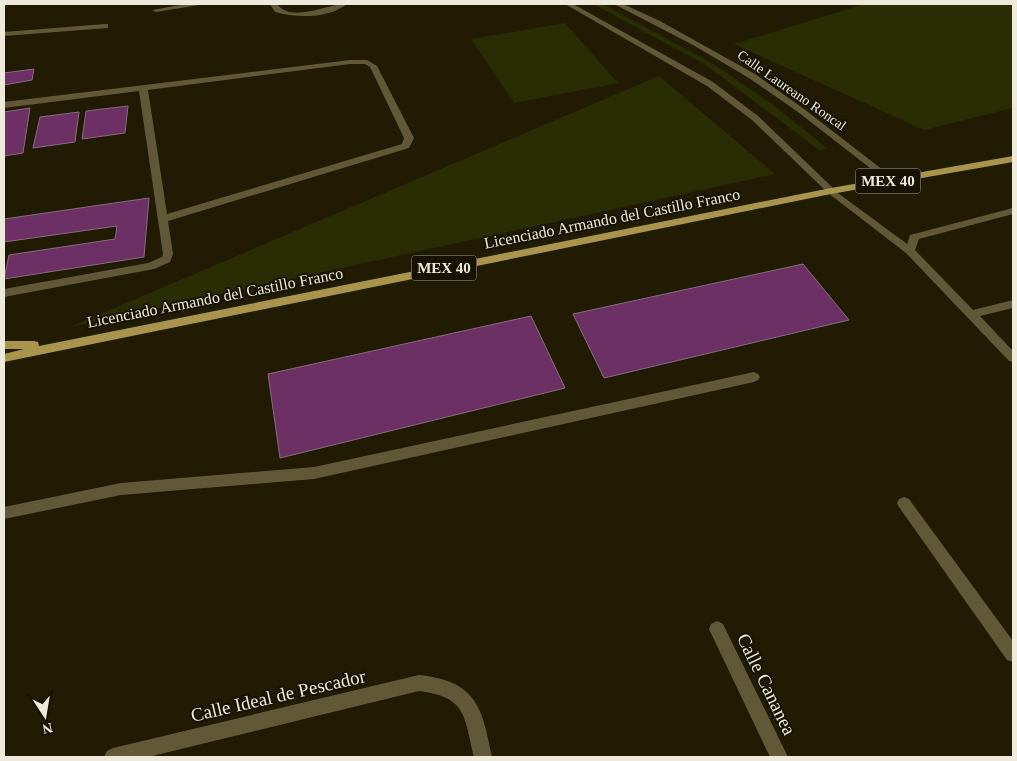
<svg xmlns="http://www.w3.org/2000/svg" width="1017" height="761" viewBox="0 0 1017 761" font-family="Georgia,serif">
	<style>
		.green { fill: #282d03 }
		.building { fill: #6c3064; stroke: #856d81 }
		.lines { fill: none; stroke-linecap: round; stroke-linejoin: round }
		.service { fill: #615837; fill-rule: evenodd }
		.pedestrian { fill: #615837; fill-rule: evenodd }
		.minor { fill: #615837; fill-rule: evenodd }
		.tertiary { fill: #615837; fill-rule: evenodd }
		.primary { fill: #a9944e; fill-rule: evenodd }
		.labels { text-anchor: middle; stroke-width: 4; stroke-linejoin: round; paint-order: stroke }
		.far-street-label { font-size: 14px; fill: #edeadb; stroke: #171200 }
		.shield { fill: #171200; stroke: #ada999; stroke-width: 1 }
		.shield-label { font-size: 15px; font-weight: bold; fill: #edeadb }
		.street-label { font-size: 16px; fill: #edeadb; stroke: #171200 }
		.near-street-label { font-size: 19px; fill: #edeadb; stroke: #171200 }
	</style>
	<rect width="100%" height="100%" fill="#201b02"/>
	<path class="green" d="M 593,4 L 603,4 L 715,65 L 776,107 L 828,149 L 819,150 L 706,65 Z
		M 864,4 L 1013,4 L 1013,108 L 924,130 L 734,44 Z
		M 565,23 L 618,83 L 514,103 L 471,39 Z
		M 659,76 L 775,174 L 70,327 Z"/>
	<path class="building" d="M 34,69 L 32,80 L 4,85 L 4,73 Z
		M 128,106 L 125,133 L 82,139 L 86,111 Z
		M 30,108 L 23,153 L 4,156 L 4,112 Z
		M 79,112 L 75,142 L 33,148 L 40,117 Z
		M 149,198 L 144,257 L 4,279 L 9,255 L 115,239 L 117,226 L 4,242 L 4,219 Z
		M 803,264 L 849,320 L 604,378 L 573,314 Z
		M 531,316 L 565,388 L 280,458 L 268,374 Z"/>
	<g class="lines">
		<path class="service" d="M 186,4 L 205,4 L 156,12 L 152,10 Z
			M 270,4 L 277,4 C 291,24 329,3 347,4 C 328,19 297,18 275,12 Z
			M 105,24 L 108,24 L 108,28 L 4,36 L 4,32 Z
			M 350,60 L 367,60 L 377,66 L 414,138 L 409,148 L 168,221 L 173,254 L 170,262 L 154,269 L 4,297 L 4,289 L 148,263 L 162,257 L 163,254 L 139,91 L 4,108 L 4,102 ZM 350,64 L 365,64 L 370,67 L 404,138 L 402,144 L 167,214 L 148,90 Z
			M 754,372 L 758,374 L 760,377 L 758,380 L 754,382 L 314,479 L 121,495 L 4,519 L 4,507 L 121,483 L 314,467 Z"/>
		<path class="pedestrian" d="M 1013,208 L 1013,214 L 919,239 L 914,253 L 906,253 L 905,251 L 910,235 Z"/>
		<path class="minor" d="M 831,188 L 914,249 L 973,310 L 1013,300 L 1013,308 L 980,316 L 1013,351 L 1013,362 L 1009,361 L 906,253 L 828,193 L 828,189 Z
			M 904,497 L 909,499 L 1013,641 L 1013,662 L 1007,660 L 899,507 L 897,503 L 899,499 Z
			M 717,621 L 723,624 L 788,757 L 770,757 L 709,629 L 711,624 Z
			M 419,675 C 476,681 482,706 492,757 L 474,757 C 464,716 467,697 419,691 L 148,757 L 104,757 L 107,751 L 113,748 Z"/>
		<path class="tertiary" d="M 565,4 L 573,4 L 713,82 L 758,116 L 834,189 L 834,193 L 828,193 L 752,120 L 707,86 Z
			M 614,4 L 623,4 L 660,21 L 755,74 L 804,109 L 896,180 L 891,183 L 888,182 L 798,112 L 749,78 L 693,45 Z"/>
		<path class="primary" d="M 1013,156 L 1013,162 L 831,194 L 4,362 L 4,354 L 24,349 L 4,349 L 4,341 L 34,341 L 38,342 L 39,346 L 831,188 Z"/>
	</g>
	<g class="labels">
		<g class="far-street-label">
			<text transform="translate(792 90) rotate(35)" y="5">Calle Laureano Roncal</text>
		</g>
		<g class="shield">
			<rect x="855.5" y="168.5" width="65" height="25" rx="4"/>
			<rect x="411.5" y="255.5" width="65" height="25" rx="4"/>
		</g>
		<g class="shield-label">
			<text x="888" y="186">MEX 40</text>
			<text x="444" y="273">MEX 40</text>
		</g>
		<g class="street-label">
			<text transform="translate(612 218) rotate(-11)" y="6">Licenciado Armando del Castillo Franco</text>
			<text transform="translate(215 297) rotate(-11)" y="6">Licenciado Armando del Castillo Franco</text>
		</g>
		<g class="near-street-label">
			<text transform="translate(767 684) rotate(64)" y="7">Calle Cananea</text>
			<text transform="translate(278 695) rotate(-13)" y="7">Calle Ideal de Pescador</text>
		</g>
	</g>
	<rect width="1017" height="761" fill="none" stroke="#edeadb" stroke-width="10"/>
	<g transform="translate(45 716) rotate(168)" stroke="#171200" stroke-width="4" paint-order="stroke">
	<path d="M0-4L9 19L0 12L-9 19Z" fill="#edeadb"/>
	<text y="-8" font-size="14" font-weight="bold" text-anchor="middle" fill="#edeadb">N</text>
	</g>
</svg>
